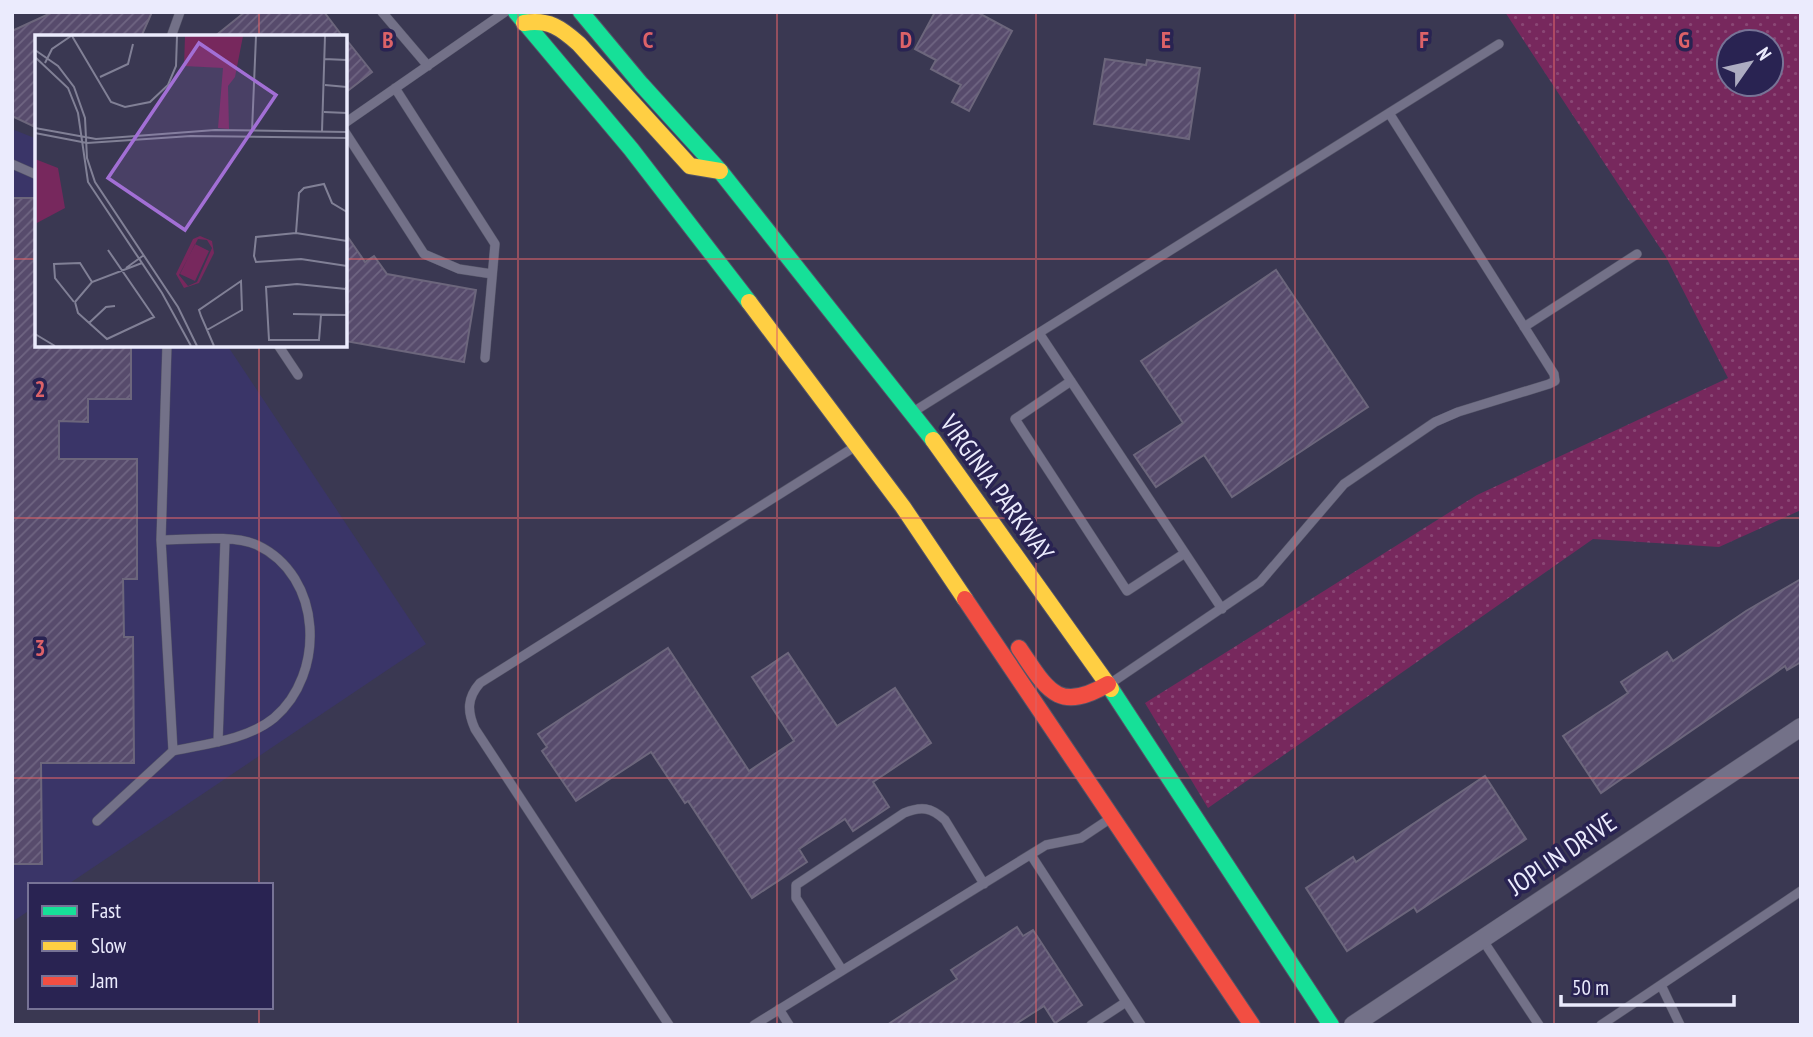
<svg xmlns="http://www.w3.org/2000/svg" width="1813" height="1037" viewBox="0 0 1813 1037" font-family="'PT Sans Narrow',sans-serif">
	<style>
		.built { fill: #3a3568 }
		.grass { fill: url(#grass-dots); fill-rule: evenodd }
		.building { fill: url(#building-hatch); stroke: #6c667c; stroke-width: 2 }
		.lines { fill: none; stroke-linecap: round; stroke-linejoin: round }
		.lane-casing { stroke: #545467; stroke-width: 10 }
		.street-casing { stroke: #545467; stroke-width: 19 }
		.fast-casing { stroke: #545467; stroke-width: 18 }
		.slow-casing { stroke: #545467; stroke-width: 18 }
		.jam-casing { stroke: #545467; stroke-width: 18 }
		.lane { stroke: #737188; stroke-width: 9 }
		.street { stroke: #737188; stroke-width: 18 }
		.fast { stroke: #16e098; stroke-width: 16 }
		.slow { stroke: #ffcf43; stroke-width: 16 }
		.jam { stroke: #f24e42; stroke-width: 16 }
		.grid { fill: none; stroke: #dc6268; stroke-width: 2; stroke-opacity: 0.55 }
		.labels { text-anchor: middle; stroke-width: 7; stroke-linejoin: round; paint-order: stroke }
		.street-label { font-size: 26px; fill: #ebebfd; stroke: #292352 }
		.inset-road { fill: none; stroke: #818096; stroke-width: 2 }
		.view { fill: #a26fd5; fill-opacity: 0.15; stroke: #a26fd5; stroke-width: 3.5 }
		.inset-edge { fill: none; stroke: #ebebfd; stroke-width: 3.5 }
		.grid-label { font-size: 23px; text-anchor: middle; font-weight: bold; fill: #dc6268; stroke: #292352; stroke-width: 7; stroke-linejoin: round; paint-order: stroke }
	</style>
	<defs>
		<pattern id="grass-dots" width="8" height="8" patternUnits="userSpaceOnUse" patternTransform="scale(1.75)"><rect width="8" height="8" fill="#77285d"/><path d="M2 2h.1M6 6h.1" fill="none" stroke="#8a4775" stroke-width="1.8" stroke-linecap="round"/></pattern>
		<pattern id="building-hatch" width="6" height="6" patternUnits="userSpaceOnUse" patternTransform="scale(1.75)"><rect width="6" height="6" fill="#574b6c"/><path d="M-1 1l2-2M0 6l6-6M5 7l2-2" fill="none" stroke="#6f6582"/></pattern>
	</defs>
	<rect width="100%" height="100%" fill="#3a3852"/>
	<path class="built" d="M 12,129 L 37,139 L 37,345 L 227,345 L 426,644 L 67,885 L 30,885 L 30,910 L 12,922 Z"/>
	<path class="grass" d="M 1505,12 L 1801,12 L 1801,510 L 1719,547 L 1593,539 L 1208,808 L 1145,703 L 1477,495 L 1728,378 L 1666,257 ZM 1729,42 L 1771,42 L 1771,84 L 1729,84 Z"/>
	<path class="building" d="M 53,12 L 152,12 L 141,37 L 37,37 L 37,128 L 12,116 L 12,31 Z
		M 245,12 L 324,12 L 343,37 L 214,37 Z
		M 935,12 L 977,12 L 1012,31 L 969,111 L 952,102 L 961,85 L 931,69 L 936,60 L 915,49 Z
		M 345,38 L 372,72 L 345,93 Z
		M 1105,59 L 1146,65 L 1147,60 L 1200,68 L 1189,139 L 1094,124 Z
		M 12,198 L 37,198 L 37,345 L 131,345 L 131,399 L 88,399 L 88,422 L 59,421 L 59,459 L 137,459 L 137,579 L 123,579 L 124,637 L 133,637 L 134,763 L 41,763 L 42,864 L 12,864 Z
		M 345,233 L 365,262 L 374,256 L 387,274 L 476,290 L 464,362 L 345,341 Z
		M 1276,270 L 1368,407 L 1232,497 L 1204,455 L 1156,487 L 1134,455 L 1183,423 L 1141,361 Z
		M 1801,579 L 1801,662 L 1787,670 L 1785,666 L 1601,793 L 1563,736 L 1628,693 L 1621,682 L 1667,652 L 1673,661 L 1746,611 Z
		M 668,648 L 749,771 L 794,741 L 752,677 L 788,653 L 837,726 L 895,688 L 931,743 L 873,782 L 889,807 L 853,831 L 845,819 L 799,849 L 807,862 L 752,898 L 688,801 L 685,803 L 651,752 L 576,801 L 542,751 L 547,747 L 538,734 Z
		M 1485,776 L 1526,839 L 1417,912 L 1414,907 L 1347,951 L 1306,888 L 1353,857 L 1356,862 Z
		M 1017,927 L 1023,936 L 1033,930 L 1082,1005 L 1055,1023 L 1044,1006 L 1014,1025 L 887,1025 L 957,979 L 951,970 Z"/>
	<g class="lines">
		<g class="lane-casing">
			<path id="lane" d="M 382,12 L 428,66
				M 171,37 L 180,12
				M 395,88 L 495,244 L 485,358
				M 1389,113 L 1499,44
				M 345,123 L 505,12
				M 345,132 L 424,254 L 459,269 L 492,274
				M 12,164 L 37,175
				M 1524,327 L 1637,254
				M 1039,333 L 1222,609
				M 278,345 L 298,375
				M 1071,381 L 1015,419 L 1127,591 L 1185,553
				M 913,412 L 1389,113 L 1554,374 L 1555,381 L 1549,384 L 1458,412 L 1435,422 L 1344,484 L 1260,582 L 1111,683
				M 161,540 C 189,540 232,534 257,545 C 323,576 326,674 274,718 C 247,740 205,744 173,751 L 161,540 L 167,345
				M 218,742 L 225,540
				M 97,821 L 173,751
				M 1031,855 L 1141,1025
				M 1482,939 L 1539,1025
				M 842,970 L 796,898 L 796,885 L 904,813 C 921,806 931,807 945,820 L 984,884
				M 1661,985 L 1680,1025
				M 779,1009 L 789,1025
				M 669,1025 L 475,729 C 467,711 467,698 480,683 L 856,446
				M 754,1025 L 1046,845 L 1081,838 L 1111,818
				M 1091,1025 L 1126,1002
				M 1601,1025 L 1801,891"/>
		</g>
		<g class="street-casing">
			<path id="street" d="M 1353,1025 L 1801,727"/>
		</g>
		<g class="fast-casing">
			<path id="fast" d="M 516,12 L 631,149 L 749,302
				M 581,12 L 641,84 L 720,171 L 933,440
				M 1111,689 L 1331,1025"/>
		</g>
		<g class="slow-casing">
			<path id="slow" d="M 524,23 C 549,19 561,28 579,44 L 690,166 L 720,171
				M 749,302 L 903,507 L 965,599
				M 933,440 L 1111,689"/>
		</g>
		<g class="jam-casing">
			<path id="jam" d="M 965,599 L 1252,1025
				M 1019,648 C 1047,689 1057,714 1108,684"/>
		</g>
		<use href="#lane" class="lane"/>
		<use href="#street" class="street"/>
		<use href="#fast" class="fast"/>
		<use href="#slow" class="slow"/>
		<use href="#jam" class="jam"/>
	</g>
	<path class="grid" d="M 259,12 L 259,37M 518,12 L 518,1025M 777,12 L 777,1025M 1036,12 L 1036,1025M 1295,12 L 1295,1025M 1554,12 L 1554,1025M 12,259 L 37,259M 345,259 L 1801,259M 259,345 L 259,885M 12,518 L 1801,518M 12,778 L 1801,778M 259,1007 L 259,1025"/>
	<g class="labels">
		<g class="street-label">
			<text transform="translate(997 488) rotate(54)" y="9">VIRGINIA PARKWAY</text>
			<text transform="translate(1562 854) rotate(-34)" y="9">JOPLIN DRIVE</text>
		</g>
	</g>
	<g transform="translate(35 35)">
		<rect width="312" height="312" fill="#3a3852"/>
		<path d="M 150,1 L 208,1 L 200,42 L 193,51 L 194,94 L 183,93 L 188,33 L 149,31 Z" fill="#77285d"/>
		<path d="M 0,124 L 23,133 L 30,173 L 0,189 ZM 165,201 L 177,206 L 179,218 L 164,248 L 149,253 L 141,239 L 158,204 ZM 163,204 L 172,205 L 177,213 L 162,247 L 153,251 L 144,240 ZM 160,209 L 174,216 L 160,246 L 145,239 Z" fill="#77285d" fill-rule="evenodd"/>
		<path class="inset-road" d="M 37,1 L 76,67 L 90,72 L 115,67 L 133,50 L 141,31 L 142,1M 0,15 L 23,31 L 39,52 L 50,83 L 52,123 L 60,147 L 143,272 L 162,311M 0,22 L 33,53 L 43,78 L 53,147 L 127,258 L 156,311M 289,24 L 312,25M 10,28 L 17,14 L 36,1M 65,42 L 93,29 L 98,9M 290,50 L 312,52M 289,77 L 312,78M 0,93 L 61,104 L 180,95 L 312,97M 217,96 L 221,1M 287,96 L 290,1M 0,98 L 52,108 L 156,101 L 312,103M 261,198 L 264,158 L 269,153 L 289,149 L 297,168 L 312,177M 312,206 L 261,198 L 221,202 L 219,221 L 221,227 L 266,224 L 312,231M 91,233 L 109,220M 311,252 L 312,278M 39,267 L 20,243 L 19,229 L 45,228 L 57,247M 40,267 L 43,278 L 72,304 L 119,282 L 73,215M 40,267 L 57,247 L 107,228M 258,279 L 312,280M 286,280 L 284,305 L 234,305 L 231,252 L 262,249 L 311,254M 54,288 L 71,272 L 80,271M 172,295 L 207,275 L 206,246 L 164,275 L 166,281 L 179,311M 0,299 L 20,311"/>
		<path class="view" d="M 164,8 L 241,60 L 150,195 L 73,143 Z"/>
		<rect width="312" height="312" class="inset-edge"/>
	</g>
	<g class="grid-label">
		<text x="388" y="48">B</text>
		<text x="648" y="48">C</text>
		<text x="906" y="48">D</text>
		<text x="1166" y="48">E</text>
		<text x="1424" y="48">F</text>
		<text x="1684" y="48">G</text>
		<text x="40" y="397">2</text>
		<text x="40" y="656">3</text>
	</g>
	<rect width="1813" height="1037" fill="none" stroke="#ebebfd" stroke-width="28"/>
	<rect x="28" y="883" width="245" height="126" fill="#292352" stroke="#777396" stroke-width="2"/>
	<rect x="42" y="906" width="35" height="10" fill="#16e098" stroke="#777396" stroke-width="2"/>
	<text x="91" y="918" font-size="21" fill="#ebebfd">Fast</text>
	<rect x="42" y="941" width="35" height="10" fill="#ffcf43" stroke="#777396" stroke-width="2"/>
	<text x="91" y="953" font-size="21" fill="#ebebfd">Slow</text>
	<rect x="42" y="976" width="35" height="10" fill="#f24e42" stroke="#777396" stroke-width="2"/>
	<text x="91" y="988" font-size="21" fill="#ebebfd">Jam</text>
	<g transform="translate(1750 63) rotate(56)"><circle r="33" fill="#292352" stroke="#777396" stroke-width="2"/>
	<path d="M0-5L12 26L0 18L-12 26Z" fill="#adacc1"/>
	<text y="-10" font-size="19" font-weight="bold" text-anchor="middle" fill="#ebebfd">N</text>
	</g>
	<path d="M1561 995v10h173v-10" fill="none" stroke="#ebebfd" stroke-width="3.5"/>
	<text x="1572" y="995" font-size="21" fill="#ebebfd" stroke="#292352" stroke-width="5" paint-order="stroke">50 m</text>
</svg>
